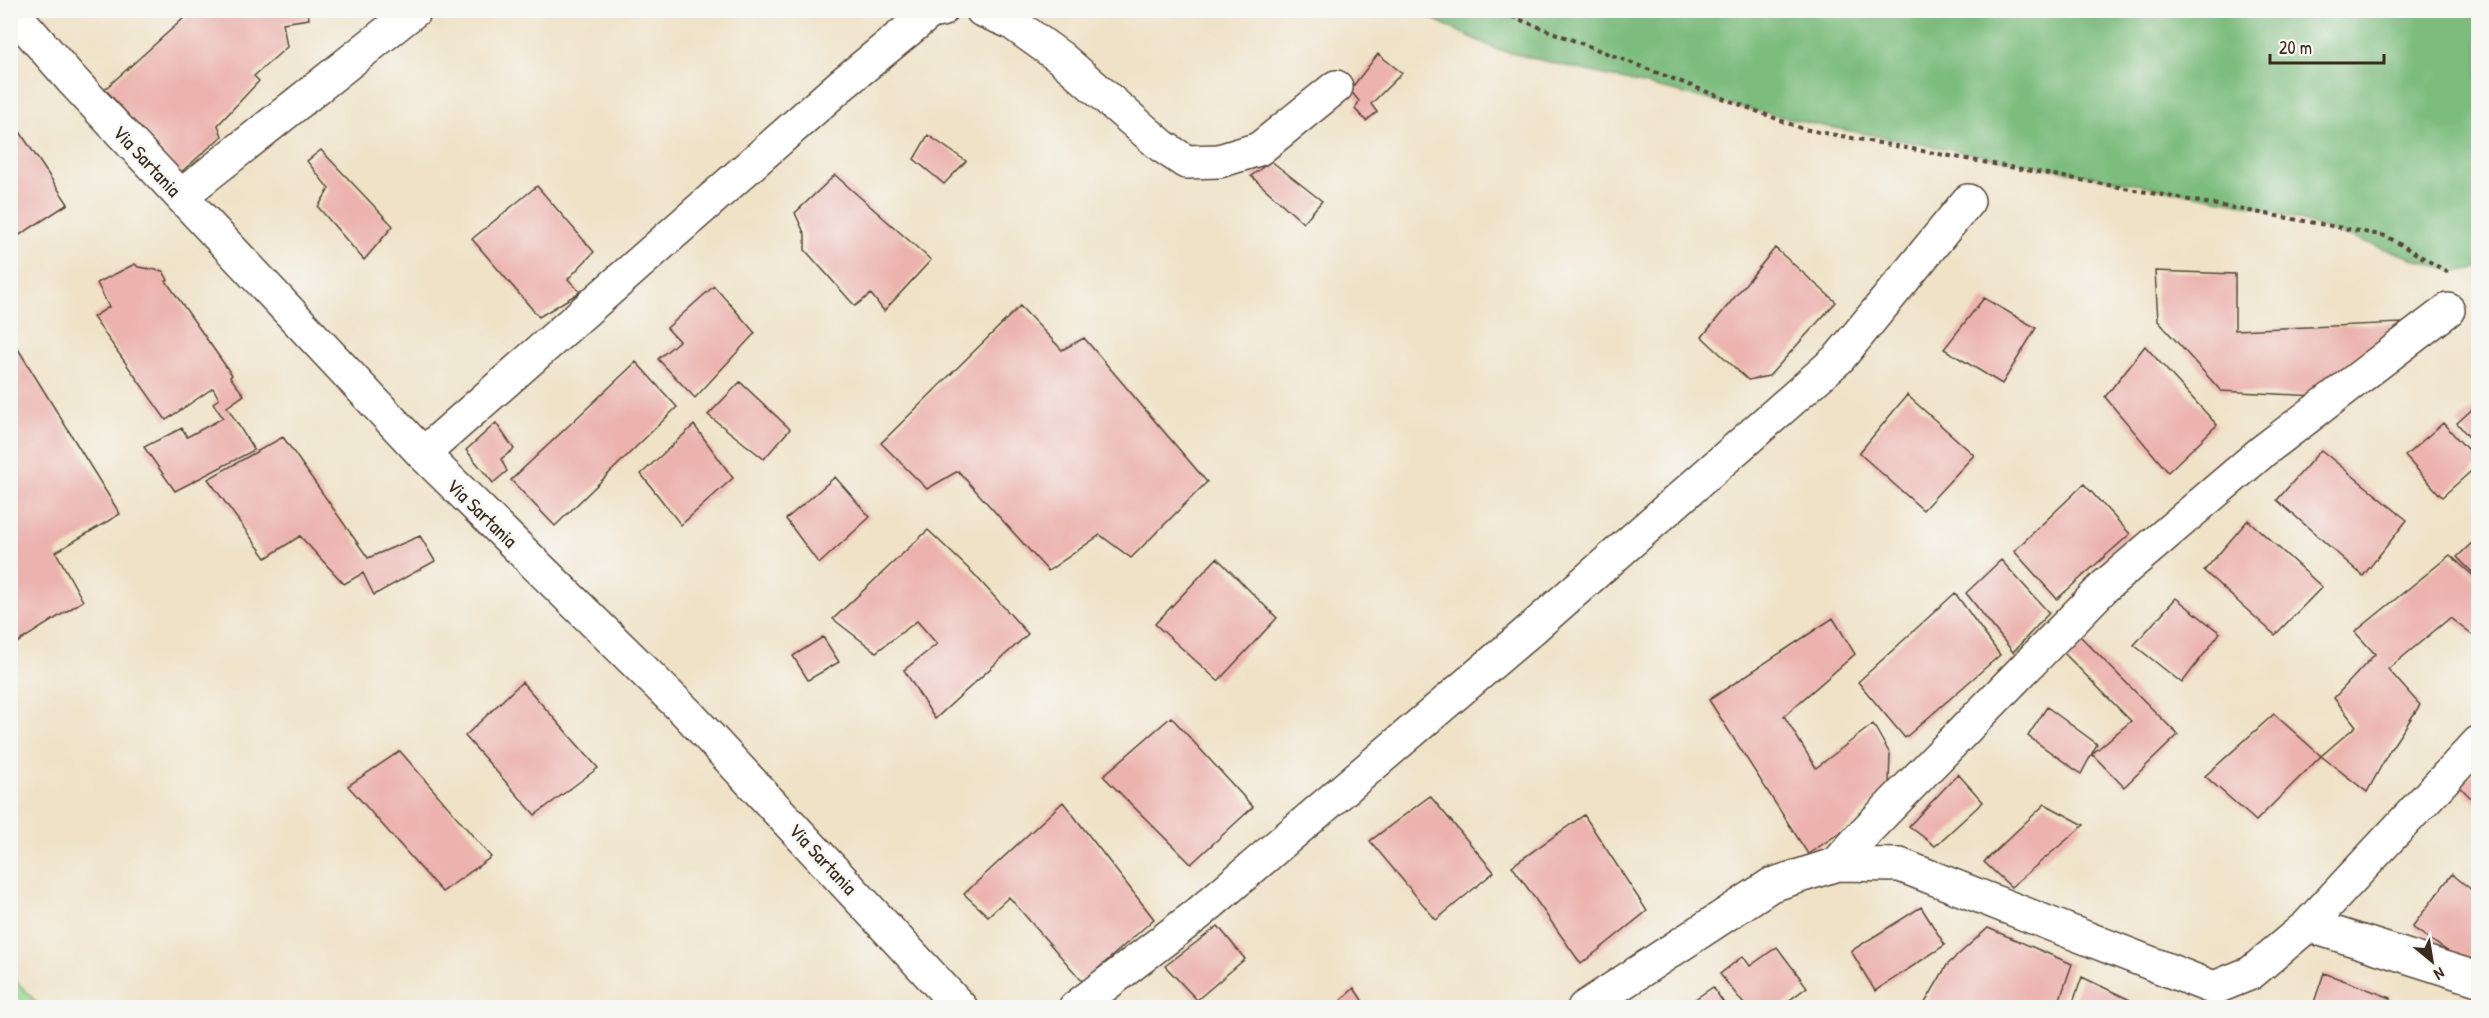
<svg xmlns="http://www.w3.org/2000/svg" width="2489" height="1018" viewBox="0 0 2489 1018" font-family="'Patrick Hand',sans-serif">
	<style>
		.green { fill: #9adc93; stroke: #6a8358; stroke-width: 1.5 }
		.forest { fill: #7bbc7d; stroke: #5b734e; stroke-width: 1.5 }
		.building { fill: #ecb3ae }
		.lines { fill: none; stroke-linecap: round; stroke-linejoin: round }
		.minor-casing { stroke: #564637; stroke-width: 36 }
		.path { stroke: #564637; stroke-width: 4; stroke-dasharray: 4.5 4.5; stroke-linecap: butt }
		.minor { stroke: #fff; stroke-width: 33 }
		.labels { text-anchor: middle; stroke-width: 5; stroke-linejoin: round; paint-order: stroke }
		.street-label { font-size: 20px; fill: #3b2a1e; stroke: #f6f6f2 }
	</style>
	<rect width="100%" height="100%" fill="#f6f6f2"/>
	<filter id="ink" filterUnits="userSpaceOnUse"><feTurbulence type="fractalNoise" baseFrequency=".0167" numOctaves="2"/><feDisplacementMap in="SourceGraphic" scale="12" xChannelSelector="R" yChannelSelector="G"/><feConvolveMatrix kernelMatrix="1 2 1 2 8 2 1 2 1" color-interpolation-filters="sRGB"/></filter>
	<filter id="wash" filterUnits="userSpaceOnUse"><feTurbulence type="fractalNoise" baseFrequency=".008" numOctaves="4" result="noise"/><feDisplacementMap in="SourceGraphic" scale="24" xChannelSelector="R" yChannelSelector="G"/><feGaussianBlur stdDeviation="1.35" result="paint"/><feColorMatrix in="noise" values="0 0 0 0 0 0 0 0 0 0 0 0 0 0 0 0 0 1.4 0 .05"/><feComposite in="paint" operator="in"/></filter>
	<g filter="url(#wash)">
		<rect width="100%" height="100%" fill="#efe2c7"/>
		<path class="green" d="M 11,976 L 41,1007 L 11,1007 Z"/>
		<path class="forest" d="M 1416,11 L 2478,11 L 2478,268 L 2454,272 L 2260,207 L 1813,124 L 1498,50 Z"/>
		<g id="blocks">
			<path class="building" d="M 193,10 L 308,10 L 309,19 L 283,23 L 287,47 L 254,76 L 259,81 L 218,125 L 222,136 L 180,173 L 105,89 Z
				M 1378,54 L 1402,73 L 1371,104 L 1377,112 L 1366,121 L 1355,109 L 1359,101 L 1350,90 Z
				M 10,117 L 68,204 L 15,238 L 10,231 Z
				M 928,135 L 966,161 L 944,184 L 914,159 Z
				M 321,150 L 393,226 L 364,260 L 318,207 L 329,189 L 307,161 Z
				M 1271,161 L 1322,201 L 1303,223 L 1251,176 Z
				M 835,175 L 931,260 L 884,311 L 871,294 L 855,306 L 805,250 L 805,235 L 795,213 Z
				M 537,186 L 594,252 L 568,279 L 580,292 L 539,317 L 472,239 Z
				M 1775,248 L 1836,302 L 1769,376 L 1748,380 L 1702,337 Z
				M 135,264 L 138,267 L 163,271 L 168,280 L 166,281 L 232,375 L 230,377 L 244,395 L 227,407 L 254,450 L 175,491 L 144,447 L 182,428 L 187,437 L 223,418 L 213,403 L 219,399 L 213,388 L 166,420 L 93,317 L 109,307 L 97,283 Z
				M 2155,271 L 2235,274 L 2235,330 L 2402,323 L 2316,396 L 2221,391 L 2158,321 Z
				M 714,286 L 755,333 L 695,398 L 658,359 L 679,341 L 667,328 Z
				M 1984,298 L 2036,328 L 2002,384 L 1944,349 Z
				M 1020,306 L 1062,350 L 1084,338 L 1207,482 L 1131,558 L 1100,535 L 1048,571 L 958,471 L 927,489 L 881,443 Z
				M 10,336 L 120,514 L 56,552 L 83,601 L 15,644 L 10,636 Z
				M 2145,346 L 2217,425 L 2168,472 L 2105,397 Z
				M 636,362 L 677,407 L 555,526 L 511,480 Z
				M 740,382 L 790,429 L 764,459 L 708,415 Z
				M 1907,395 L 1974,455 L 1923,510 L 1859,453 Z
				M 2478,404 L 2478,448 L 2457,423 Z
				M 496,423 L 514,449 L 501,459 L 507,471 L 493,483 L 466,450 Z
				M 2443,423 L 2478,461 L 2478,465 L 2442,497 L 2405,456 Z
				M 694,425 L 733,478 L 681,525 L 641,474 Z
				M 283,437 L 368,558 L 420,536 L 435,561 L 374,595 L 363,573 L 344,584 L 300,536 L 266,558 L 208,479 Z
				M 2321,450 L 2407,520 L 2363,576 L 2277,500 Z
				M 835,477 L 870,517 L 819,564 L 786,519 Z
				M 2084,484 L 2130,534 L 2057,599 L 2014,551 Z
				M 2248,520 L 2322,587 L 2275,635 L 2204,571 Z
				M 928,530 L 973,573 L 1028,634 L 935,719 L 904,670 L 937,644 L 917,621 L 876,652 L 833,619 Z
				M 2478,537 L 2478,578 L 2457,557 Z
				M 2450,555 L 2478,580 L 2478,628 L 2472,635 L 2450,618 L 2388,669 L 2420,705 L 2390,750 L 2367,792 L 2321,756 L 2356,726 L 2334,698 L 2375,654 L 2355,632 Z
				M 1217,558 L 1277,618 L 1218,681 L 1155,624 Z
				M 2001,560 L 2049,613 L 2013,652 L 1966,593 Z
				M 1955,593 L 2000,655 L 1905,738 L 1858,682 Z
				M 2176,598 L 2220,633 L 2182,683 L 2134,645 Z
				M 1833,618 L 1855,654 L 1784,716 L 1816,768 L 1873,724 L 1890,754 L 1889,784 L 1847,828 L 1808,854 L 1709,700 Z
				M 2079,635 L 2178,735 L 2124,787 L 2092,754 L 2131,721 L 2063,652 Z
				M 823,637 L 839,662 L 808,680 L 793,656 Z
				M 522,682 L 598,768 L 535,815 L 465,736 Z
				M 2047,707 L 2097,744 L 2081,774 L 2028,736 Z
				M 2274,714 L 2321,756 L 2256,821 L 2205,776 Z
				M 1171,717 L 1253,807 L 1191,864 L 1103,776 Z
				M 400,751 L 491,857 L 442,892 L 348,786 Z
				M 2478,768 L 2478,805 L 2459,786 Z
				M 1958,774 L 1983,802 L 1935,846 L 1909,826 Z
				M 1430,796 L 1494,872 L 1436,920 L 1370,841 Z
				M 1063,802 L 1154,919 L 1083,982 L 1009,897 L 988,916 L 964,894 Z
				M 2045,804 L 2084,825 L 2011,887 L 1984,862 Z
				M 1584,815 L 1647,911 L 1581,964 L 1512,866 Z
				M 2452,874 L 2478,895 L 2478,954 L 2468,965 L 2412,927 Z
				M 1921,907 L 1945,945 L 1875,991 L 1851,951 Z
				M 1218,926 L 1245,959 L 1197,1000 L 1165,966 Z
				M 1988,928 L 2072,964 L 2057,1008 L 1922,1008 L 1947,965 Z
				M 1777,947 L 1807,987 L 1779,1008 L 1747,1008 L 1720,974 L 1743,956 L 1750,966 Z
				M 2324,973 L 2391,998 L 2388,1008 L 2312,1008 Z
				M 2082,977 L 2130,1000 L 2127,1008 L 2071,1008 Z
				M 1713,987 L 1727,1008 L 1682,1008 Z
				M 1354,988 L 1367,1008 L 1333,1008 Z"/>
		</g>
	</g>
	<g filter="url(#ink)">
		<use href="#blocks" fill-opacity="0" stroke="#564637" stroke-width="1.5"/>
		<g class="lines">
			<g class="minor-casing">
				<path id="minor" d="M 11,10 L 72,80 L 423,454 L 687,713 L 961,1008
					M 982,10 L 1011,22 L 1061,58 L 1162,146 L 1186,162 L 1219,161 L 1259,149 L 1336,87
					M 181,196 L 415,10
					M 423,454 L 840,86 L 930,12 L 941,10
					M 1837,864 L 1866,831 L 2105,586 L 2263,451 L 2448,310
					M 2308,925 L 2478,743
					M 1075,1008 L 1198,914 L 1527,633 L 1839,358 L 1968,201
					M 1584,1008 L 1771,885 L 1837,864 L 1900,865 L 2214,988 L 2251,973 L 2308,925 L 2478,979"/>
			</g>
			<path class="path" d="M 1495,10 L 1803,129 L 2386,236 L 2449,273"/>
			<use href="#minor" class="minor"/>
		</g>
	</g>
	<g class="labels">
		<g class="street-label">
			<text transform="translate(147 161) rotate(47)" y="7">Via Sartania</text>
			<text transform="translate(482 513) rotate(44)" y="7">Via Sartania</text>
			<text transform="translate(823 859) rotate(47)" y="7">Via Sartania</text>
		</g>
	</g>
	<rect width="2489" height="1018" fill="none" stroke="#f6f6f2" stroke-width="36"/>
	<g transform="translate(2432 961) rotate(150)" stroke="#f6f6f2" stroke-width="4.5" paint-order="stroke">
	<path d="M0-4.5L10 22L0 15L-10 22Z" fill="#3b2a1e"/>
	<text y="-9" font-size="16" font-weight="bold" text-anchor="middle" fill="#3b2a1e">N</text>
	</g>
	<path d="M2270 54v9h114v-9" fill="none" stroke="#3b2a1e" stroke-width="3"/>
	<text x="2279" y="54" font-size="18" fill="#3b2a1e" stroke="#f6f6f2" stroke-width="4.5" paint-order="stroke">20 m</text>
</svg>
